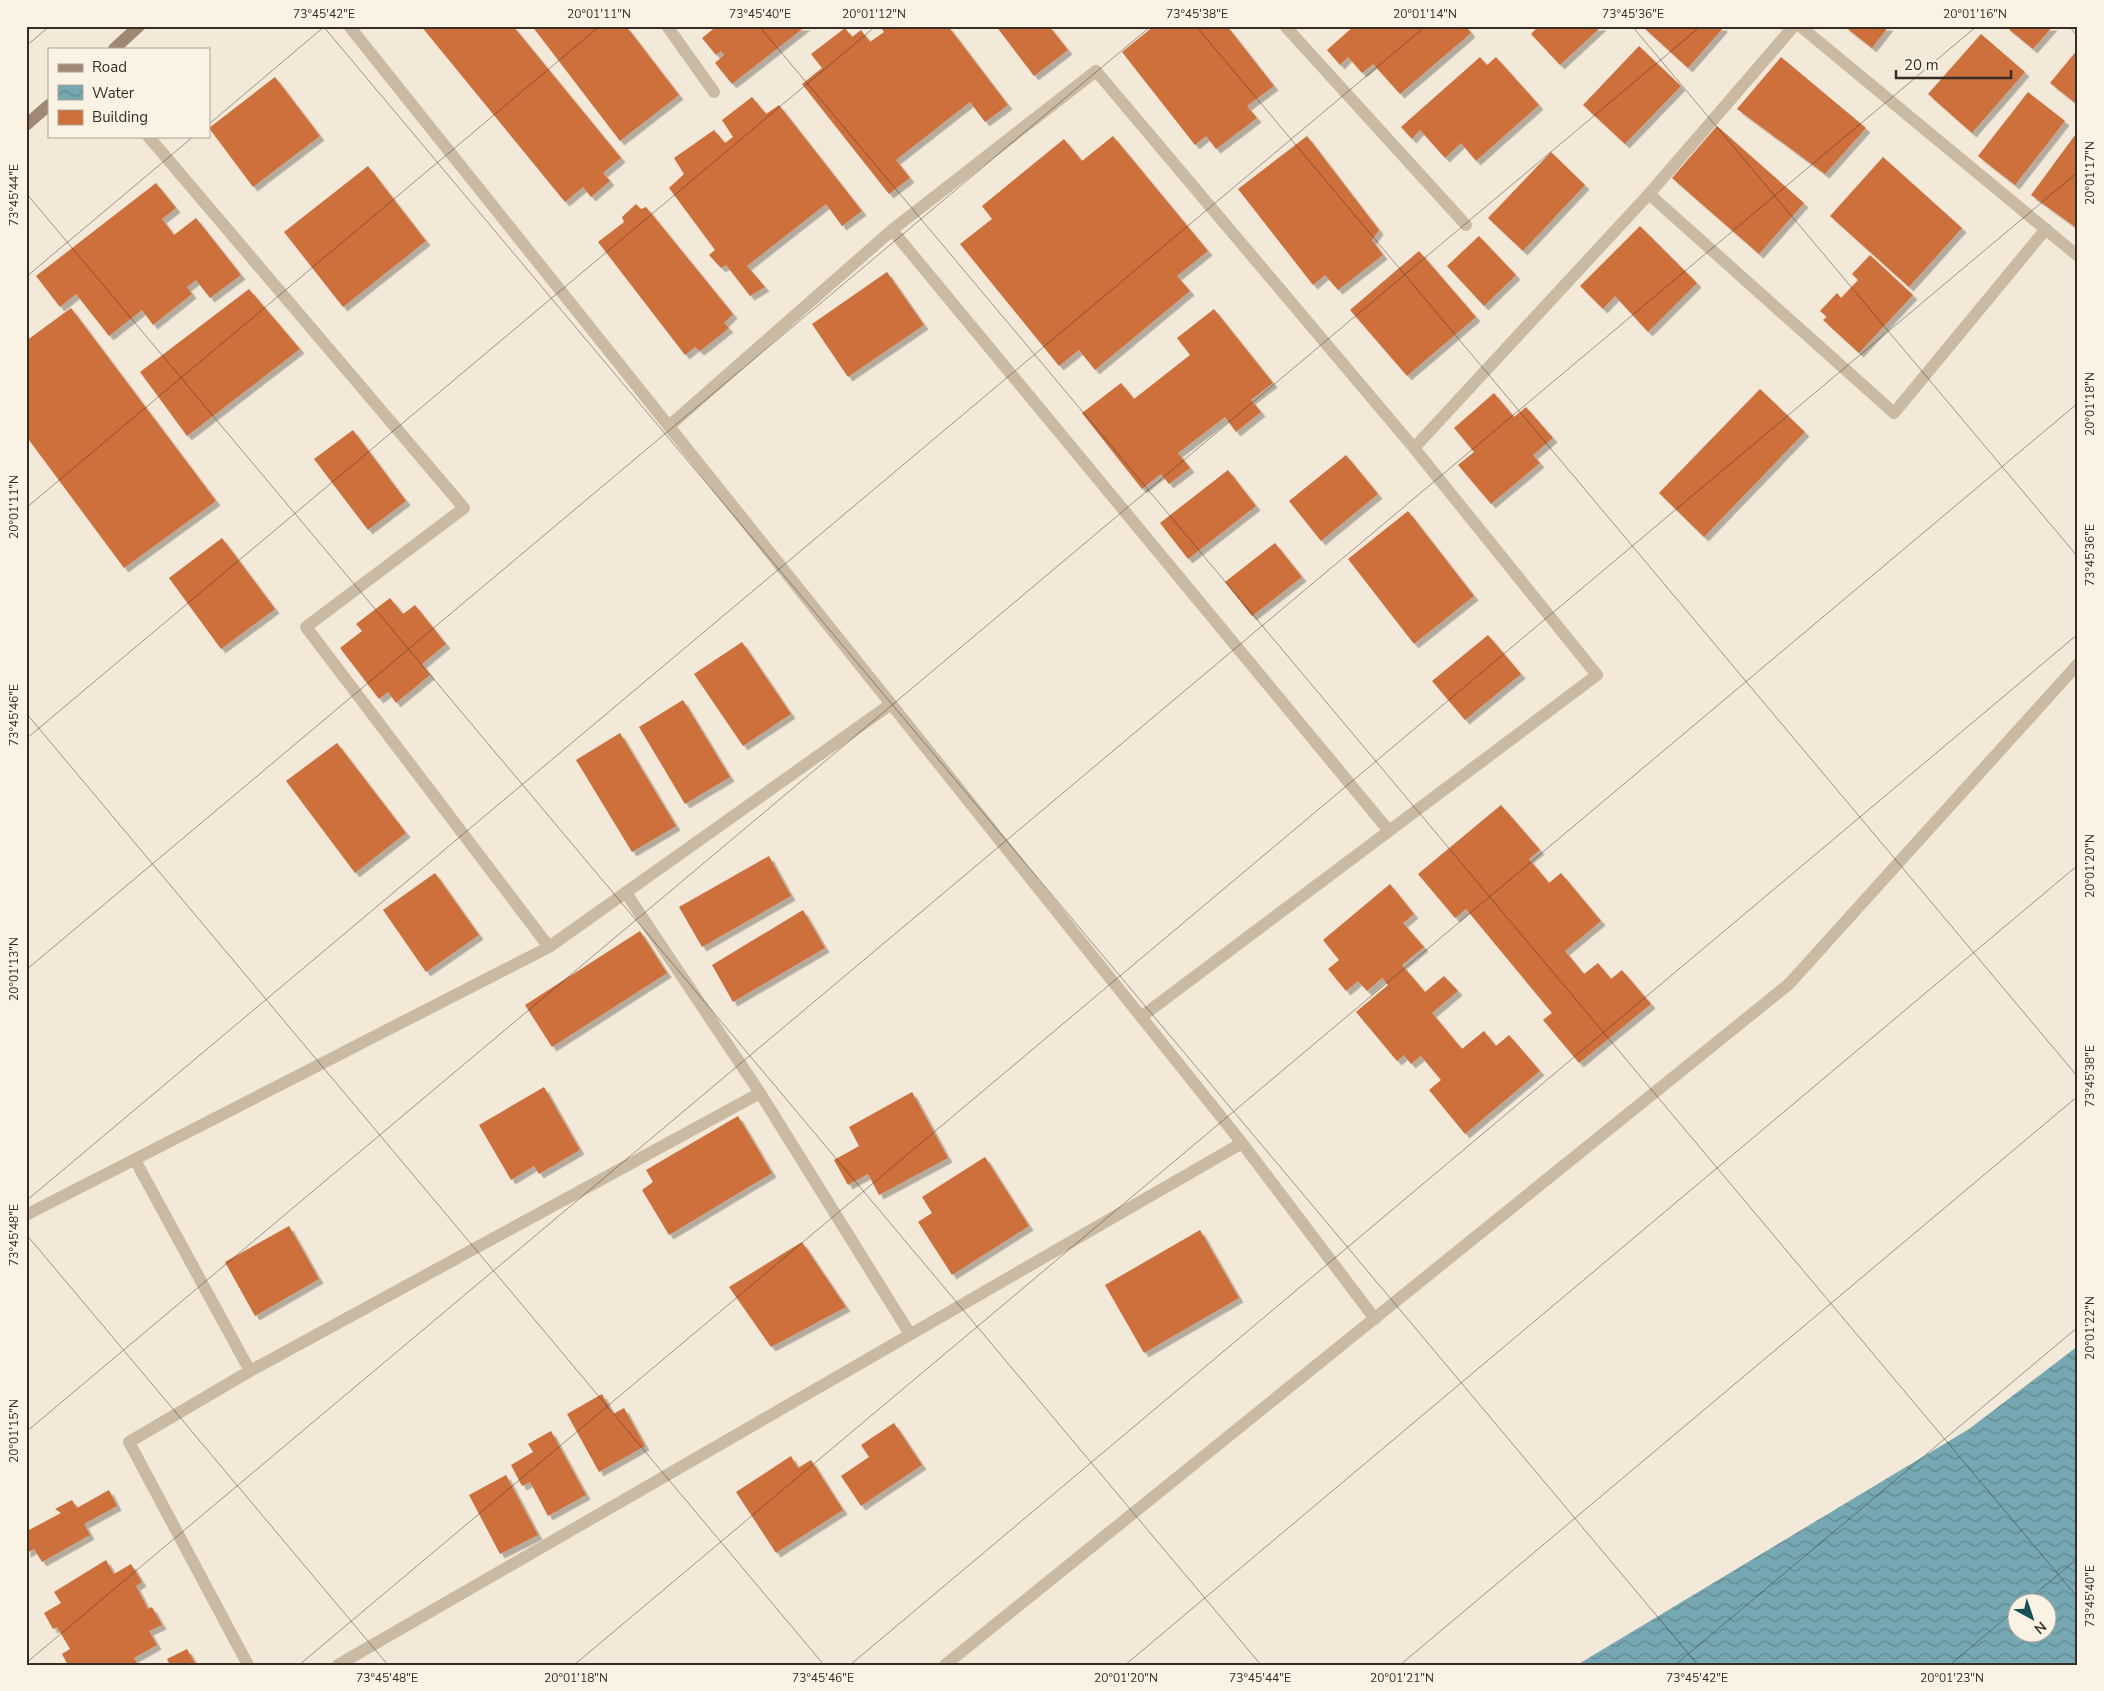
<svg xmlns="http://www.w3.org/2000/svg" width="2104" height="1691" viewBox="0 0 2104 1691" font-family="'Nunito Sans',sans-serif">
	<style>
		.water { fill: url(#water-waves); fill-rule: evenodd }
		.building { fill: #ce6f3b; filter: url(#shadow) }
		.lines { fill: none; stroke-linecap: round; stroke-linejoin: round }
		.lane { stroke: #cbbaa3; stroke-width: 12 }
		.street { stroke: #cbbaa3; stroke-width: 12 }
		.secondary { stroke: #9f8975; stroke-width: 12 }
		.ticks { fill: none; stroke: #362d26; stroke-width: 1; stroke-opacity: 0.45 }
		.neatline { fill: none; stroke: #362d26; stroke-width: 2 }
		.ticks-label { font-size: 12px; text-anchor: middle; fill: #362d26 }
	</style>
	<defs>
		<pattern id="water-waves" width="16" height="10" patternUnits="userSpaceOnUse" patternTransform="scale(1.25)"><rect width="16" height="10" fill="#75a8b2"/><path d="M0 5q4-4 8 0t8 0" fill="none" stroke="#618991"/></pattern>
		<filter id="shadow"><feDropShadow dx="4.5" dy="4.5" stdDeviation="0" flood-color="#0004"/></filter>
	</defs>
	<rect width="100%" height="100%" fill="#f3e9d8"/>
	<path class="water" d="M 2078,1346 L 2078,1665 L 1577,1665 L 1969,1429 ZM 2016,1604 L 2046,1604 L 2046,1634 L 2016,1634 Z"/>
	<path class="building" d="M 421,26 L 513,26 L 621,158 L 603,173 L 610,181 L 591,197 L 583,187 L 565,202 Z
		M 532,26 L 626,26 L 679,95 L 620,141 Z
		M 717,26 L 806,26 L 732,84 L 715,63 L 724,55 L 721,51 L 716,55 L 702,38 Z
		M 880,26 L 948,26 L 1008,105 L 985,122 L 970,102 L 896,160 L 910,178 L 889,194 L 802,84 L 822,68 L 811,54 L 845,28 L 852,37 L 861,30 L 870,42 L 884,32 Z
		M 996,26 L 1049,26 L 1068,50 L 1034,76 Z
		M 1154,26 L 1227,26 L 1274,86 L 1247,106 L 1257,118 L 1216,149 L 1206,136 L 1195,145 L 1122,52 Z
		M 1354,26 L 1466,26 L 1471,33 L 1400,94 L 1373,64 L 1362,73 L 1348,57 L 1340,65 L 1327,50 Z
		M 1539,26 L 1602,26 L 1560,65 L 1531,34 Z
		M 1642,26 L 1722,26 L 1723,28 L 1688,68 Z
		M 1844,26 L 1889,26 L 1872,48 Z
		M 2005,26 L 2053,26 L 2033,49 Z
		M 1981,34 L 2025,72 L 1972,133 L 1928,94 Z
		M 1639,46 L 1681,86 L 1625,144 L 1583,105 Z
		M 2078,49 L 2078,105 L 2050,83 Z
		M 1480,57 L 1487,65 L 1496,57 L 1539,105 L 1476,161 L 1461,143 L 1445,158 L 1420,130 L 1412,139 L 1401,127 Z
		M 1781,57 L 1866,128 L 1825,174 L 1737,109 Z
		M 275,77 L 320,136 L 253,187 L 209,128 Z
		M 2028,92 L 2065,121 L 2015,185 L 1978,156 Z
		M 752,97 L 766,114 L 779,105 L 862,211 L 842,226 L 826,204 L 747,266 L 765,287 L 750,296 L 726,265 L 721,268 L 709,255 L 715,250 L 669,188 L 684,174 L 674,158 L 714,130 L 725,143 L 733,137 L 722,120 Z
		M 1717,126 L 1804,203 L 1759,254 L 1672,178 Z
		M 2078,131 L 2078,229 L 2031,195 Z
		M 1113,136 L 1208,251 L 1177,276 L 1190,291 L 1095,370 L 1079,350 L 1059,366 L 960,244 L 992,219 L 982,206 L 1064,139 L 1082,161 Z
		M 1307,136 L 1379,230 L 1372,240 L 1383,255 L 1338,290 L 1325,275 L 1313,285 L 1238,189 Z
		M 1551,152 L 1585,185 L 1523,251 L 1488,218 Z
		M 1883,157 L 1962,228 L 1909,287 L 1830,216 Z
		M 368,166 L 426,241 L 343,307 L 284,232 Z
		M 156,183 L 176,208 L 162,219 L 174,235 L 196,218 L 241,275 L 210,298 L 196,280 L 187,287 L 192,294 L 153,325 L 142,310 L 109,336 L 76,294 L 60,307 L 36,276 Z
		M 636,204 L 641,209 L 646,207 L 733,314 L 724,323 L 729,328 L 700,351 L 695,347 L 685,355 L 598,242 L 624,222 L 622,217 Z
		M 1640,226 L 1697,283 L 1648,332 L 1615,296 L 1603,309 L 1580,286 Z
		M 1479,236 L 1516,275 L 1484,306 L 1447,266 Z
		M 1419,251 L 1476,317 L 1407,376 L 1350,310 Z
		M 1870,255 L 1913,295 L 1859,353 L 1823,320 L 1827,317 L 1820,311 L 1837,293 L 1841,298 L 1858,280 L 1852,274 Z
		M 887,272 L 924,325 L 848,377 L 812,324 Z
		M 249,289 L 300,349 L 187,436 L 140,372 Z
		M 71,308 L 216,501 L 124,568 L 26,436 L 26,341 Z
		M 1214,309 L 1273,383 L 1251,400 L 1261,412 L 1236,432 L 1225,417 L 1178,453 L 1190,468 L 1169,484 L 1161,474 L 1142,489 L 1082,413 L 1121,383 L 1134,399 L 1190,355 L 1177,338 Z
		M 1760,389 L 1805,432 L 1704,537 L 1659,493 Z
		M 1494,393 L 1514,417 L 1526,407 L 1553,438 L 1533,455 L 1540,463 L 1491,504 L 1458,465 L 1474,452 L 1454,428 Z
		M 353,430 L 406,501 L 368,530 L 314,459 Z
		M 1346,455 L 1378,494 L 1321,541 L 1289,501 Z
		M 1228,470 L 1256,506 L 1188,559 L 1160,523 Z
		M 1408,511 L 1474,596 L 1414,644 L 1348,559 Z
		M 222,538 L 275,609 L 221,649 L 169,578 Z
		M 1275,543 L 1302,577 L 1252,616 L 1225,582 Z
		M 390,598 L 403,614 L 415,605 L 446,644 L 422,664 L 430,675 L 396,703 L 388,692 L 379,699 L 340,648 L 362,631 L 356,624 Z
		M 1488,635 L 1521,674 L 1465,720 L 1432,681 Z
		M 742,642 L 791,714 L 743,746 L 694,674 Z
		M 683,700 L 730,777 L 685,804 L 639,727 Z
		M 620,733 L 676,826 L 632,852 L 576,760 Z
		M 337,743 L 406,833 L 355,873 L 286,781 Z
		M 1501,805 L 1540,850 L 1529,859 L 1549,883 L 1561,873 L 1601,921 L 1565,951 L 1584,974 L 1598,963 L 1611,979 L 1622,970 L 1651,1004 L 1579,1063 L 1543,1020 L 1552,1013 L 1466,909 L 1455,918 L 1418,874 Z
		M 769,856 L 791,896 L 702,947 L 679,907 Z
		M 435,873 L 479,935 L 426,972 L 383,910 Z
		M 1390,884 L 1414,914 L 1403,923 L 1424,947 L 1402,965 L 1425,992 L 1444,976 L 1458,991 L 1432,1013 L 1462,1049 L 1484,1031 L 1496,1046 L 1509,1035 L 1540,1071 L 1465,1134 L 1429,1090 L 1441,1080 L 1421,1056 L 1411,1064 L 1404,1055 L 1397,1061 L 1356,1012 L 1388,985 L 1382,978 L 1367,991 L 1358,981 L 1346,991 L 1328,969 L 1339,960 L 1323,940 Z
		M 803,910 L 825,948 L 733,1002 L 712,965 Z
		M 640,931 L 667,973 L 552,1047 L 525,1005 Z
		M 544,1087 L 580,1150 L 539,1174 L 534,1166 L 511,1180 L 479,1125 Z
		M 912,1092 L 948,1158 L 879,1195 L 868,1174 L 848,1185 L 834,1160 L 859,1146 L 849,1127 Z
		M 738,1116 L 772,1173 L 669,1235 L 642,1190 L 653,1182 L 646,1170 Z
		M 985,1157 L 1029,1226 L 952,1275 L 918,1222 L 932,1213 L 922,1197 Z
		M 289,1226 L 319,1279 L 255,1316 L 225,1262 Z
		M 1200,1230 L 1239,1298 L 1144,1353 L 1105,1285 Z
		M 802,1242 L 846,1307 L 771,1347 L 729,1287 Z
		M 602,1394 L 613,1414 L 624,1408 L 645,1446 L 599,1472 L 567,1414 Z
		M 894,1423 L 922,1465 L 861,1506 L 841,1476 L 869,1457 L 861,1445 Z
		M 551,1431 L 586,1495 L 548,1516 L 530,1482 L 522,1486 L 511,1465 L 533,1452 L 528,1444 Z
		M 791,1456 L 798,1468 L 811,1460 L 843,1510 L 776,1553 L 736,1492 Z
		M 506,1475 L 538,1535 L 500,1554 L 469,1495 Z
		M 109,1490 L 117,1506 L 84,1524 L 90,1535 L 42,1562 L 34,1549 L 26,1553 L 26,1524 L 29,1530 L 61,1513 L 55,1509 L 72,1500 L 77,1508 Z
		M 106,1560 L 114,1574 L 131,1564 L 142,1582 L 136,1586 L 148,1609 L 152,1607 L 162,1625 L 149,1631 L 157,1645 L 134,1658 L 138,1665 L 68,1665 L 62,1654 L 70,1649 L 57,1627 L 53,1629 L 44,1613 L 61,1603 L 54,1592 Z
		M 187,1649 L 196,1665 L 170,1665 L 167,1659 Z"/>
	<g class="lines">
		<path class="lane" d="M 1285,26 L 1466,225"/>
		<path class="street" d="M 349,26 L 1242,1143 L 1375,1319
			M 667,26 L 714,92
			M 1800,26 L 2078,256
			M 148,136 L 464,508 L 306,627 L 549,947
			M 1649,194 L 1894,413 L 2046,229
			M 892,230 L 1389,831
			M 669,426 L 892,230 L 1096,71 L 1414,448 L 1597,675 L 1141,1017
			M 1414,448 L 1649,194 L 1794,26
			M 626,893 L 760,1093 L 910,1334
			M 135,1160 L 250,1371
			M 26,1215 L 549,947 L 891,704
			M 248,1665 L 129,1442 L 250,1371 L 760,1093
			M 338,1665 L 1242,1143
			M 945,1665 L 1789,984 L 2078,664"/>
		<path class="secondary" d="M 114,49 L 139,26
			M 26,125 L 49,105"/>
	</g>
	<path class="ticks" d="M 323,26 L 1698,1665M 759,26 L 2078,1598M 1196,26 L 2078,1077M 1632,26 L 2078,557M 2069,26 L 2078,37M 26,46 L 50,26M 209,124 L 325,26M 26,193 L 1261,1665M 26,277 L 194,136M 26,508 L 600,26M 26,713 L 824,1665M 26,739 L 876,26M 26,970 L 1151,26M 26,1201 L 1426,26M 26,1234 L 388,1665M 26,1432 L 1701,26M 2023,1604 L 2078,1558M 26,1663 L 1977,26M 299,1665 L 2078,172M 574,1665 L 2078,403M 850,1665 L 2078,634M 1125,1665 L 2078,865M 1400,1665 L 2078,1096M 1675,1665 L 2078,1327M 1950,1665 L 2016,1609"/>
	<rect width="2104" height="1691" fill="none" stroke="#faf3e4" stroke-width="55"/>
	<rect x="48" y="48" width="162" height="90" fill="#faf3e4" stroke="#aca498"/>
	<rect x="58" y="64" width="25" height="8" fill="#9f8975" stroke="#aca498"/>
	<text x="92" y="72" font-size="15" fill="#362d26">Road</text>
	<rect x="58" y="85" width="25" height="15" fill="url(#water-waves)" stroke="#aca498"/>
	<text x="92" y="98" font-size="15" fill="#362d26">Water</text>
	<rect x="58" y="110" width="25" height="15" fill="#ce6f3b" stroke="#aca498"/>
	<text x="92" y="122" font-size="15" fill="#362d26">Building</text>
	<g transform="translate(2032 1618) rotate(140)"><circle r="24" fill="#faf3e4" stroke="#aca498"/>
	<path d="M0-4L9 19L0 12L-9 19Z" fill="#194f5a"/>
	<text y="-8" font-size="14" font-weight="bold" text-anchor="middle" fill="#362d26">N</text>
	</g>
	<path d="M1896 70v8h115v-8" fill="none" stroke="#362d26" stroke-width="2.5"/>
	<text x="1904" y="70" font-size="15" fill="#362d26" stroke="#faf3e4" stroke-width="4" paint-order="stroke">20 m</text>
	<rect x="28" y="28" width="2048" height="1636" class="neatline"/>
	<g class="ticks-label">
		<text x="324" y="18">73°45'42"E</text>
		<text x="599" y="18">20°01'11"N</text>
		<text x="760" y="18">73°45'40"E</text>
		<text x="874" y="18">20°01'12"N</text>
		<text x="1197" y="18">73°45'38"E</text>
		<text x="1425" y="18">20°01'14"N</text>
		<text x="1633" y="18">73°45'36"E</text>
		<text x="1975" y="18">20°01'16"N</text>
		<text transform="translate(2090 173) rotate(-90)" y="4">20°01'17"N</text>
		<text transform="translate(14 195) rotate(-90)" y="4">73°45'44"E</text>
		<text transform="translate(2090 404) rotate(-90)" y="4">20°01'18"N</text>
		<text transform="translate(14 507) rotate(-90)" y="4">20°01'11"N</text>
		<text transform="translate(2090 555) rotate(-90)" y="4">73°45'36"E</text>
		<text transform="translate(14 715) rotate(-90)" y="4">73°45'46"E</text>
		<text transform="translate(2090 866) rotate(-90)" y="4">20°01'20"N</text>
		<text transform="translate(14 969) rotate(-90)" y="4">20°01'13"N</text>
		<text transform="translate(2090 1076) rotate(-90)" y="4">73°45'38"E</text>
		<text transform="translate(14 1235) rotate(-90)" y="4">73°45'48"E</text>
		<text transform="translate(2090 1328) rotate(-90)" y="4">20°01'22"N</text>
		<text transform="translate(14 1431) rotate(-90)" y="4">20°01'15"N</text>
		<text transform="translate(2090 1596) rotate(-90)" y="4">73°45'40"E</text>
		<text x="387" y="1682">73°45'48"E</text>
		<text x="576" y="1682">20°01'18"N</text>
		<text x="823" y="1682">73°45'46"E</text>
		<text x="1126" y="1682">20°01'20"N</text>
		<text x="1260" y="1682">73°45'44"E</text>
		<text x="1402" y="1682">20°01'21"N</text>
		<text x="1697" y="1682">73°45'42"E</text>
		<text x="1952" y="1682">20°01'23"N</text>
	</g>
</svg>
